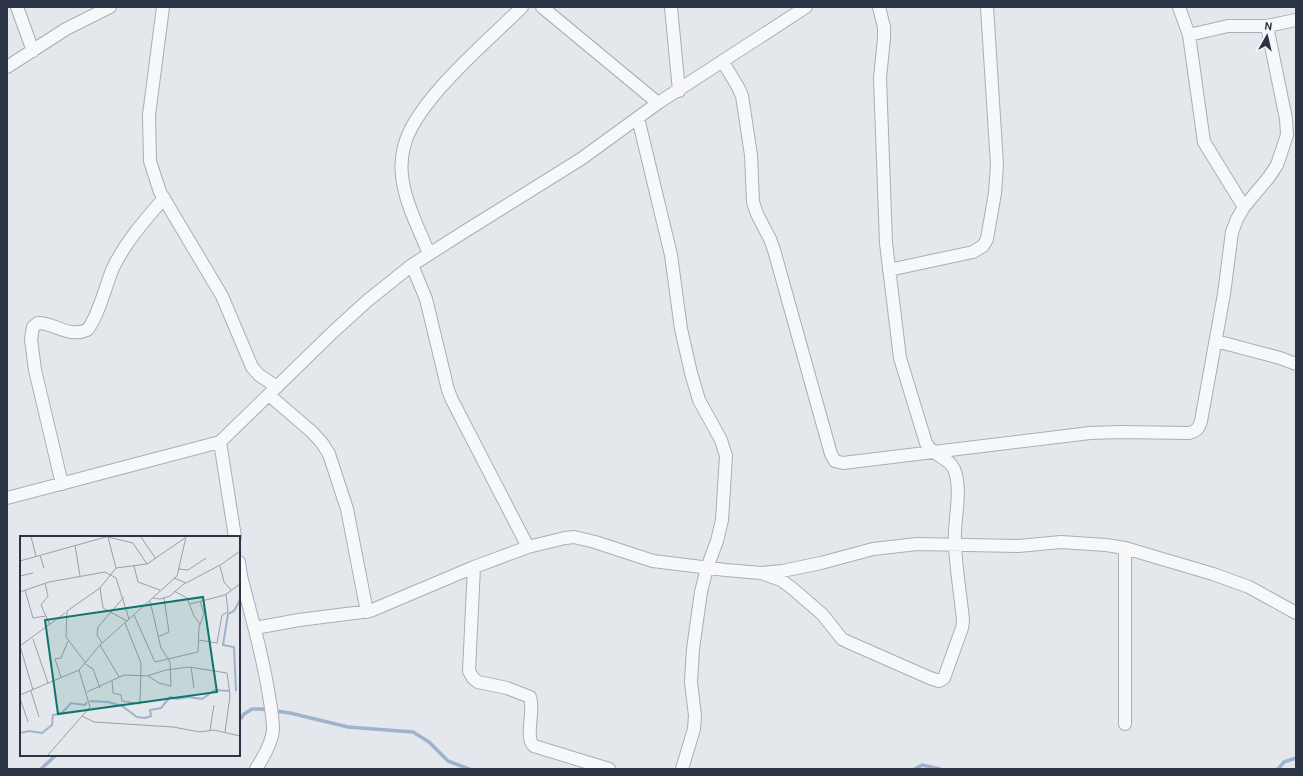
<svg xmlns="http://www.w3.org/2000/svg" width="1303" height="776" viewBox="0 0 1303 776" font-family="Cabin,sans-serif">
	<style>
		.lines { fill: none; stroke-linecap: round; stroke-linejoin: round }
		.stream { stroke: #9fb4cc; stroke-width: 3.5 }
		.street-casing { stroke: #a9aeb7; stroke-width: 14 }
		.street { stroke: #f7f8fa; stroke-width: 12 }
		.inset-river { fill: none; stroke: #9fb4cc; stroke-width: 2 }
		.inset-road { fill: none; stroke: #9a9fa9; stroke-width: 1 }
		.view { fill: #0f766e; fill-opacity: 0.15; stroke: #0f766e; stroke-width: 2 }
		.inset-edge { fill: none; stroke: #2b3445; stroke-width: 2 }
	</style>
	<rect width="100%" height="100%" fill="#e4e7ec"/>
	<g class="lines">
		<path class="stream" d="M 239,721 L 244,714 L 252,709 L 261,709 L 290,713 L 348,727 L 413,732 L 429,742 L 448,761 L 469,769
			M 41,769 L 56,755
			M 915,769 L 922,765 L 940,769
			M 1278,769 L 1284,762 L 1296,758"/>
		<g class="street-casing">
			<path id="street" d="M 17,7 L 33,51
				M 163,7 L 149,115 L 150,161 L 160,192 L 222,296 L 252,367 L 259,375 L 277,387
				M 542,7 L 658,103
				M 671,7 L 679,91
				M 1179,7 L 1189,35 L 1204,142 L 1244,207
				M 1189,35 L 1228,26 L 1267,26 L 1296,20
				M 723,62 L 738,87 L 742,96 L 751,155 L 753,202 L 757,214 L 770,239 L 774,250 L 831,454 L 835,461 L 843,463 L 1090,433 L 1120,432 L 1189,433 C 1196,431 1199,429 1201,421 L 1224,294 L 1232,232 L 1237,219 L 1244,207 L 1269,177 L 1277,165 L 1287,135 L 1286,119 L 1267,26
				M 7,67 L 66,29 L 110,7
				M 638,118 L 671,255 L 681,329 L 691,373 L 699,400 L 721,440 L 726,456 L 722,520 L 717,541 L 707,568 L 701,592 L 693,649 L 691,682 L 695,716 L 694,729 L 682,769
				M 429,254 C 420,231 407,207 403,183 C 401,172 401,158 404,147 C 414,102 489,40 522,7
				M 412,265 L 426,299 L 448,390 L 452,400 L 528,547
				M 889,270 L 973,252 L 983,246 L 987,239 L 995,193 L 997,165 L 987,7
				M 1216,341 L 1280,358 L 1296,364
				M 269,395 L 312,432 L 322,443 L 329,454 L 347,509 L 367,612
				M 220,442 L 235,537
				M 62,484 L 35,370 L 31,339 L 33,327 L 38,323 C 55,323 68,338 87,330 C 98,318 106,284 113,268 C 126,241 145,220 164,198
				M 7,498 L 220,442 L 333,332 L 367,301 L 412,265 L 467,230 L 581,159 L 658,103 L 806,7
				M 239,562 L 241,576 C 251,616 263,655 269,696 C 271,707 273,718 273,730 C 272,743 263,758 256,769
				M 474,567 L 469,671 L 473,678 L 478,682 L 507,688 L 530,697 C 535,711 524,738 534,746 L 609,769
				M 764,574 L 781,580 L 793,589 L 822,614 L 842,639 L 848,642 L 930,678 L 939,681 L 944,678 L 962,628 L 963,621 C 961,596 956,571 955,545 C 953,523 963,490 954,469 C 949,457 932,456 926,443 L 900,358 L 886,243 L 880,78 L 884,38 L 884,27 L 879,7
				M 255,628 L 299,620 L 370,611 L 474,567 L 528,547 L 565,538 L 574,537 L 595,542 L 653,561 L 726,570 L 761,573 L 782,571 L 821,563 L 873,549 L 917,544 L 1018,546 L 1061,542 L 1106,545 L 1125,548 L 1213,574 L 1249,587 L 1296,613
				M 1125,724 L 1125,548"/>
		</g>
		<use href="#street" class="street"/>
	</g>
	<g transform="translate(20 536)">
		<rect width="220" height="220" fill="#e4e7ec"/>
		<path class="inset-river" d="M 216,155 L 214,111 L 203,109 L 208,78 L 214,75 L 220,64M 70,165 L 88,166 L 102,170 L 117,181 L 125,182 L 131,180 L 130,174 L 141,172 L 150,161 L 157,163 L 169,161 L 182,163 L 195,154 L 209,155M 0,197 L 9,195 L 22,197 L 32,189 L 33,179 L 42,177 L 51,167 L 65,169 L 67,166"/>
		<path class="inset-road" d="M 11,1 L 16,20M 88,1 L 113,7 L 127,28M 88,1 L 96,32M 121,1 L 136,23M 55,9 L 60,40M 20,19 L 24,32M 0,25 L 86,1M 114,30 L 118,46 L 140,54M 200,30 L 204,46 L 211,54M 159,33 L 168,34 L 186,22M 0,40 L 13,37M 154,42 L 166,47 L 202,28 L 220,15M 25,47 L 28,60 L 21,69 L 30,89M 80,52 L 83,72 L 107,85M 5,54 L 13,82 L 26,80M 154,55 L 167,62 L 174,80 L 180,88M 0,56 L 29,46 L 85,36 L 96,42 L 109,83M 133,62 L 140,63 L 150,60 L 165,47M 170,68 L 205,59 L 220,48M 114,79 L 135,126 L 178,116 L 179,91 L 184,78 L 180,65M 138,101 L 149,96 L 144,62M 13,103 L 28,147M 179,104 L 197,107 L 202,79 L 208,76 L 206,58M 82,107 L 77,99 L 78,91 L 104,61M 80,109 L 99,141M 65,126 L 46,101 L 47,75 L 80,52 L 96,32 L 127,28 L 165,2M 64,127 L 73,133 L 80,152M 171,131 L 174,152M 128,140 L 139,147 L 151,150 L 150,126 L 141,112 L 130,65M 41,141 L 35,123 L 41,122 L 48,105M 92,145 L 93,157 L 101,159 L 102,165 L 120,168 L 121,127 L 105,87M 13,154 L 0,110 L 45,77M 11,155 L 19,181M 67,156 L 104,139 L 127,140 L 146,134 L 169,131 L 207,137 L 210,160 L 205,196M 0,159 L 59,134 L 80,109 L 157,40 L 166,1M 0,162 L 8,186M 62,180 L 74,186 L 153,191 L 180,196 L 194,194 L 220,200M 190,194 L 194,169M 28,219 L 70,171 L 59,134"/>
		<path class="view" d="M 183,61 L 197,156 L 38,178 L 25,84 Z"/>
		<rect width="220" height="220" class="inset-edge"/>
	</g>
	<rect width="1303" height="776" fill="none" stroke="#2b3445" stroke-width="16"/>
	<g transform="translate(1267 36) rotate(8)" stroke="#f4f6f9" stroke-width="3" paint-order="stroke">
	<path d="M0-3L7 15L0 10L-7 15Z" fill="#2b3445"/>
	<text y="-6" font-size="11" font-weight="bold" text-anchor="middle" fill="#2b3445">N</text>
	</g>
</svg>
